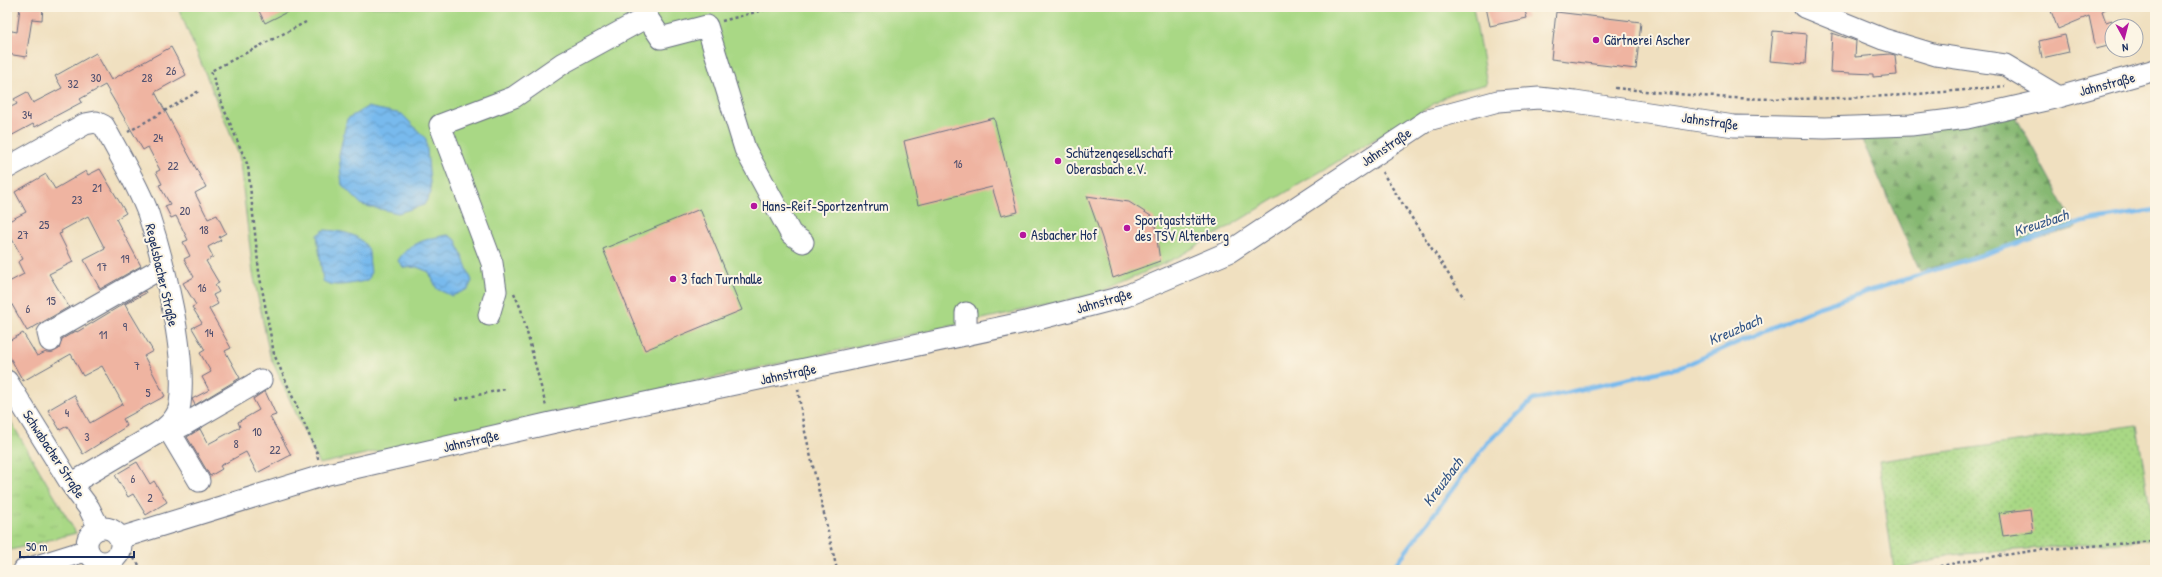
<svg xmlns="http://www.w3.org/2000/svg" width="2162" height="577" viewBox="0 0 2162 577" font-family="'Patrick Hand',sans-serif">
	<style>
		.grass { fill: url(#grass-tufts); stroke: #628472 }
		.forest { fill: url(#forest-firs); stroke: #507468 }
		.park { fill: #a9d885; stroke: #628472 }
		.garden { fill: url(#garden-dots); stroke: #628472 }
		.water { fill: url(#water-waves); stroke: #4a74a6 }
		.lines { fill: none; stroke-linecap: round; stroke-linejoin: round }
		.stream { stroke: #78baed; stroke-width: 4.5 }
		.building { fill: #efb4a1 }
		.minor-casing { stroke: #666d80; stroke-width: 23 }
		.path { stroke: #666d80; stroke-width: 2.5; stroke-dasharray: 3 3; stroke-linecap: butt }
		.minor { stroke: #fff; stroke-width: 21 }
		.poi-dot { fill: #b5179e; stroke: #fcf5e5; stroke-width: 1.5 }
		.labels { text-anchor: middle; stroke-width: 4; stroke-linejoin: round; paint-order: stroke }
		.number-label { font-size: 12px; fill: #50506f }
		.poi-label { font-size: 14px; fill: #1b2f5e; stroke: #fcf5e5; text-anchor: start }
		.street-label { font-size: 14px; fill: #1b2f5e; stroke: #fcf5e5 }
		.water-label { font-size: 15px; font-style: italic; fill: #375989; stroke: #fcf5e5 }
	</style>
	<defs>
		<pattern id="grass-tufts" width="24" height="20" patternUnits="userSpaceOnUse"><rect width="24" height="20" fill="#a9d885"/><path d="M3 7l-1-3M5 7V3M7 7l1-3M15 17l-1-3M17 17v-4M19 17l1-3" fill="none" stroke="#91ba75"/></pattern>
		<pattern id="forest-firs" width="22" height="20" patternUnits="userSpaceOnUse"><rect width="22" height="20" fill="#86b872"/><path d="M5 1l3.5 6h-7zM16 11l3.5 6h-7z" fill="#6d9661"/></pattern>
		<pattern id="garden-dots" width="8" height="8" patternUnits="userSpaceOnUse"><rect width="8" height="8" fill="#a9d885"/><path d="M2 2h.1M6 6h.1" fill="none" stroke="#91ba75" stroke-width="1.8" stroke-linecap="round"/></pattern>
		<pattern id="water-waves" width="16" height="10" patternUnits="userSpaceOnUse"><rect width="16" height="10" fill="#78baed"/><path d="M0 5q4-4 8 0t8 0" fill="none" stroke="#6298c3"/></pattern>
	</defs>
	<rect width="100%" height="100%" fill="#fcf5e5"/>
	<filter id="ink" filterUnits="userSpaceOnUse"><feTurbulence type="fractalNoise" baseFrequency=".025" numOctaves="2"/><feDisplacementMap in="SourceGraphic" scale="8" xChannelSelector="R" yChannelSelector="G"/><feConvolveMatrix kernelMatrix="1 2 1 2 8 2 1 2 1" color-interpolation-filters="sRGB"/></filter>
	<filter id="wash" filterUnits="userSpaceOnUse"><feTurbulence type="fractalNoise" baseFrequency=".012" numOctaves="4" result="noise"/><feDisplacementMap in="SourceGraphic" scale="16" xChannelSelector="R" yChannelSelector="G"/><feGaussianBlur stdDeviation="0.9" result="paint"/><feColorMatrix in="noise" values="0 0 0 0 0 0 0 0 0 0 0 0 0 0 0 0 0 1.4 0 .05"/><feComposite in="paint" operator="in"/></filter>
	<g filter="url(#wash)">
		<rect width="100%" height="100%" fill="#f0e0c0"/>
		<path class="grass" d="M 7,415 L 76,533 L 7,551 Z"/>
		<path class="forest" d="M 2015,115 L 2076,228 L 1920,271 L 1859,133 Z"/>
		<path class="park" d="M 178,7 L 1473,7 L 1487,84 L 1452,93 L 1178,257 L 1097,294 L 319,464 L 270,356 L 253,273 L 239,155 Z"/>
		<path class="garden" d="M 2137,425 L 2155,539 L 1951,555 L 1894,570 L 1879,461 Z"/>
		<path class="water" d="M 367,107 L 402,114 L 426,139 L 431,193 L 424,205 L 398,213 L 362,205 L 342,185 L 339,155 L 347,119 Z
			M 324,230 C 340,231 360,233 368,249 C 370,253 369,260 370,265 C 371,271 372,277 366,281 C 352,283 335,289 323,281 L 317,235 Z
			M 448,235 L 456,240 L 472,281 L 468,289 L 452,296 L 437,289 L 429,272 L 417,267 L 404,268 L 398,261 C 407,243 429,238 448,235 Z"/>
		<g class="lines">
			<path class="stream" d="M 1392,570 L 1488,442 L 1533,400 L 1681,367 L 1819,307 L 2084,222 L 2155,210"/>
		</g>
		<g id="blocks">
			<path class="building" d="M 20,7 L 43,7 L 42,20 L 32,19 L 26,57 L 7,54 L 7,30 L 17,32 Z
				M 268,7 L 297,7 L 265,23 L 259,11 Z
				M 1486,7 L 1524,7 L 1527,18 L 1490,26 Z
				M 2060,7 L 2110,7 L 2102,11 L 2106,22 L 2112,20 L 2112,45 L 2096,49 L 2089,16 L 2058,29 L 2051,11 Z
				M 1556,12 L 1641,22 L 1636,69 L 1551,59 Z
				M 1773,31 L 1807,34 L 1805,64 L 1770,61 Z
				M 1832,33 L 1856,41 L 1855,57 L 1890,54 L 1895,55 L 1897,75 L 1873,77 L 1873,74 L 1830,72 Z
				M 2065,35 L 2069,52 L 2042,58 L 2039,41 Z
				M 171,47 L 186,75 L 155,92 L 206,187 L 195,193 L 208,219 L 217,215 L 226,233 L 219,237 L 221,240 L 208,247 L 213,257 L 206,261 L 219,283 L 215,285 L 219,292 L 213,295 L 218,304 L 209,309 L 231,348 L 225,351 L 240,378 L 195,405 L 192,399 L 209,390 L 202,377 L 211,372 L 200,353 L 205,350 L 192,328 L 202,323 L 192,307 L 196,305 L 183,283 L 194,277 L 184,259 L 190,256 L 183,242 L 188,240 L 176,216 L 171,218 L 165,206 L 170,204 L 159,185 L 162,184 L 156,172 L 160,170 L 148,147 L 143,150 L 105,85 L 80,99 L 82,102 L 35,127 L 33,124 L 7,138 L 7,109 L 17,104 L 14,99 L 27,92 L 33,103 L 62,88 L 55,76 L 96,53 L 111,80 Z
				M 994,118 L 1018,212 L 1001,216 L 992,187 L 918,205 L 904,141 Z
				M 100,169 L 126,213 L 116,219 L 141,266 L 100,289 L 84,260 L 105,249 L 88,216 L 61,231 L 62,233 L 59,234 L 73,262 L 49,274 L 69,307 L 27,331 L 7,296 L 7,283 L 24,274 L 18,262 L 23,259 L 7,230 L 7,222 L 26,212 L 15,192 L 46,174 L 55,189 L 86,171 L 88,175 Z
				M 1087,196 L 1129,202 L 1154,218 L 1160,261 L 1113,278 L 1102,238 Z
				M 700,209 L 742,310 L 645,350 L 603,249 Z
				M 145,291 L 146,293 L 125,304 L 153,351 L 144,356 L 165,396 L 123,419 L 127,426 L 83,454 L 67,426 L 60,430 L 48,410 L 74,395 L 90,423 L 123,404 L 102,366 L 83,376 L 71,354 L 23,381 L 7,352 L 7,342 L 23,333 L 37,356 L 46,352 L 53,352 L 59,349 L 62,339 L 76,331 L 77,332 Z
				M 265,391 L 276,415 L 270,417 L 291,455 L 257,473 L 246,452 L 220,466 L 222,469 L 210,476 L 187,437 L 200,429 L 208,444 L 240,427 L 238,422 L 259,410 L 253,399 Z
				M 137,462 L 150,484 L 154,481 L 167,502 L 146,515 L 133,494 L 128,497 L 115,475 Z
				M 2030,509 L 2033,532 L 2003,536 L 1999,513 Z"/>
		</g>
	</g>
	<g filter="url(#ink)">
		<use href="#blocks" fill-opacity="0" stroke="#666d80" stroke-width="1"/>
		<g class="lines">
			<g class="minor-casing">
				<path id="minor" d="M 1804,7 L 1883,39 L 1936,55 L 2005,65 L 2059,97
					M 7,168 L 85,124 L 96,122 L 104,126 C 118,153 138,185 148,213 C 164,261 187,355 180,404 C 178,418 168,427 156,434 L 71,484
					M 966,313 L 966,335
					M 489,315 L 496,291 L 492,263 L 440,125 L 514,97 L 563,63 L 647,17 L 661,38 L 707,26 L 745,149 L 791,234 L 803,242
					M 50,341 L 48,333 L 163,267
					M 7,381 L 71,484 L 89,508 L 99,528
					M 199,481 L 167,427 L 182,426 L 261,380
					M87 545a17 17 0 1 1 34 0a17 17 0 1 1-34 0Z
					M 120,538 L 328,474 L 551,423 L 1026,322 L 1126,296 L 1229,252 L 1428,120 L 1498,101 L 1539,98 L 1575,102 L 1734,126 L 1825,128 L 1911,125 L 1967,118 L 2059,97 L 2155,70
					M 24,570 L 88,550"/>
			</g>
			<path class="path" d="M 722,21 L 775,7
				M 306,22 L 211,71 L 224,109 L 248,166 L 259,272 L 274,354 L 317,453 L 318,459
				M 1615,88 C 1654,92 1694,96 1733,98 C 1825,101 1913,96 2005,86
				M 128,132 L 199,91
				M 1382,172 L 1464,298
				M 514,293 L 521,309 L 546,406
				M 798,389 L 803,423 L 837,570
				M 455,400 L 505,389
				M 130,553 L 143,570
				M 90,568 L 100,570
				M 108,570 L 116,568 L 132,555
				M 1922,570 L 1970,560 L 2039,550 L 2155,541"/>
			<use href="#minor" class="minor"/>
		</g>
	</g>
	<g class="poi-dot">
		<circle cx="1596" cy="40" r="4"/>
		<circle cx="1058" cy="161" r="4"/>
		<circle cx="754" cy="206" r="4"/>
		<circle cx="1127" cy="228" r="4"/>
		<circle cx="1023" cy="235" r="4"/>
		<circle cx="673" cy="279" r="4"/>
	</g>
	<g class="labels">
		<g class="number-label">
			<text x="171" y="75">26</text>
			<text x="96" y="82">30</text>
			<text x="147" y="82">28</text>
			<text x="73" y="88">32</text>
			<text x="27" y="119">34</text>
			<text x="158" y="142">24</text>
			<text x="958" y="168">16</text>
			<text x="173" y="170">22</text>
			<text x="97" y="192">21</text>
			<text x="77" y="204">23</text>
			<text x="185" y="215">20</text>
			<text x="44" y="229">25</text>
			<text x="204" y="234">18</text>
			<text x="23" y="239">27</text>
			<text x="125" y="263">19</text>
			<text x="102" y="271">17</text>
			<text x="202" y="292">16</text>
			<text x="51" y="305">15</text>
			<text x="28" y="313">6</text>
			<text x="125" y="331">9</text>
			<text x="209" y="337">14</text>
			<text x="103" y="339">11</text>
			<text x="137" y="370">7</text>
			<text x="148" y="397">5</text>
			<text x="67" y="417">4</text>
			<text x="257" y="436">10</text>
			<text x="87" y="441">3</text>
			<text x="236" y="448">8</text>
			<text x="275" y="454">22</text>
			<text x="133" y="483">6</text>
			<text x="150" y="502">2</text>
		</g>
		<g class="poi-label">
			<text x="1604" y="45">Gärtnerei Ascher</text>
			<text x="1066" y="158">Schützengesellschaft<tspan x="1066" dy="16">Oberasbach e.V.</tspan></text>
			<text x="762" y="211">Hans-Reif-Sportzentrum</text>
			<text x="1135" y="225">Sportgaststätte<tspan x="1135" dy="16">des TSV Altenberg</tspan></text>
			<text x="1031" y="240">Asbacher Hof</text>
			<text x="681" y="284">3 fach Turnhalle</text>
		</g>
		<g class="street-label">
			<text transform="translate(2107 84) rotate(-15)" y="5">Jahnstraße</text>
			<text transform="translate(1710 121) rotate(8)" y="5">Jahnstraße</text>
			<text transform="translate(1386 147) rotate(-34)" y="5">Jahnstraße</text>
			<text transform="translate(162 275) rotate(77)" y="5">Regelsbacher Straße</text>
			<text transform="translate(1104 301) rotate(-16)" y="5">Jahnstraße</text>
			<text transform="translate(788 374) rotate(-12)" y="5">Jahnstraße</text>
			<text transform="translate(471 441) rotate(-13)" y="5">Jahnstraße</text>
			<text transform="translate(54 454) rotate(57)" y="5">Schwabacher Straße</text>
		</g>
		<g class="water-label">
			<text transform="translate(2041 223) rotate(-18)" y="5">Kreuzbach</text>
			<text transform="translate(1735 330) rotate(-23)" y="5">Kreuzbach</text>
			<text transform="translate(1443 482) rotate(-53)" y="5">Kreuzbach</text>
		</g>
	</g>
	<rect width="2162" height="577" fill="none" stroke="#fcf5e5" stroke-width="24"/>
	<g transform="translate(2124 38) rotate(173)"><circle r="19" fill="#fcf5e5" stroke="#a2a6af"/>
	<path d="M0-3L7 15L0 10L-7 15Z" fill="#b5179e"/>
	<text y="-6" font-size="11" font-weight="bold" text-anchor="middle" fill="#1b2f5e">N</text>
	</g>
	<path d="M20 551v6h114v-6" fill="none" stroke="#1b2f5e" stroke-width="2"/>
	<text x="26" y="551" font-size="12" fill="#1b2f5e" stroke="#fcf5e5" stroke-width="3" paint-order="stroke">50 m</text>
</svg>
